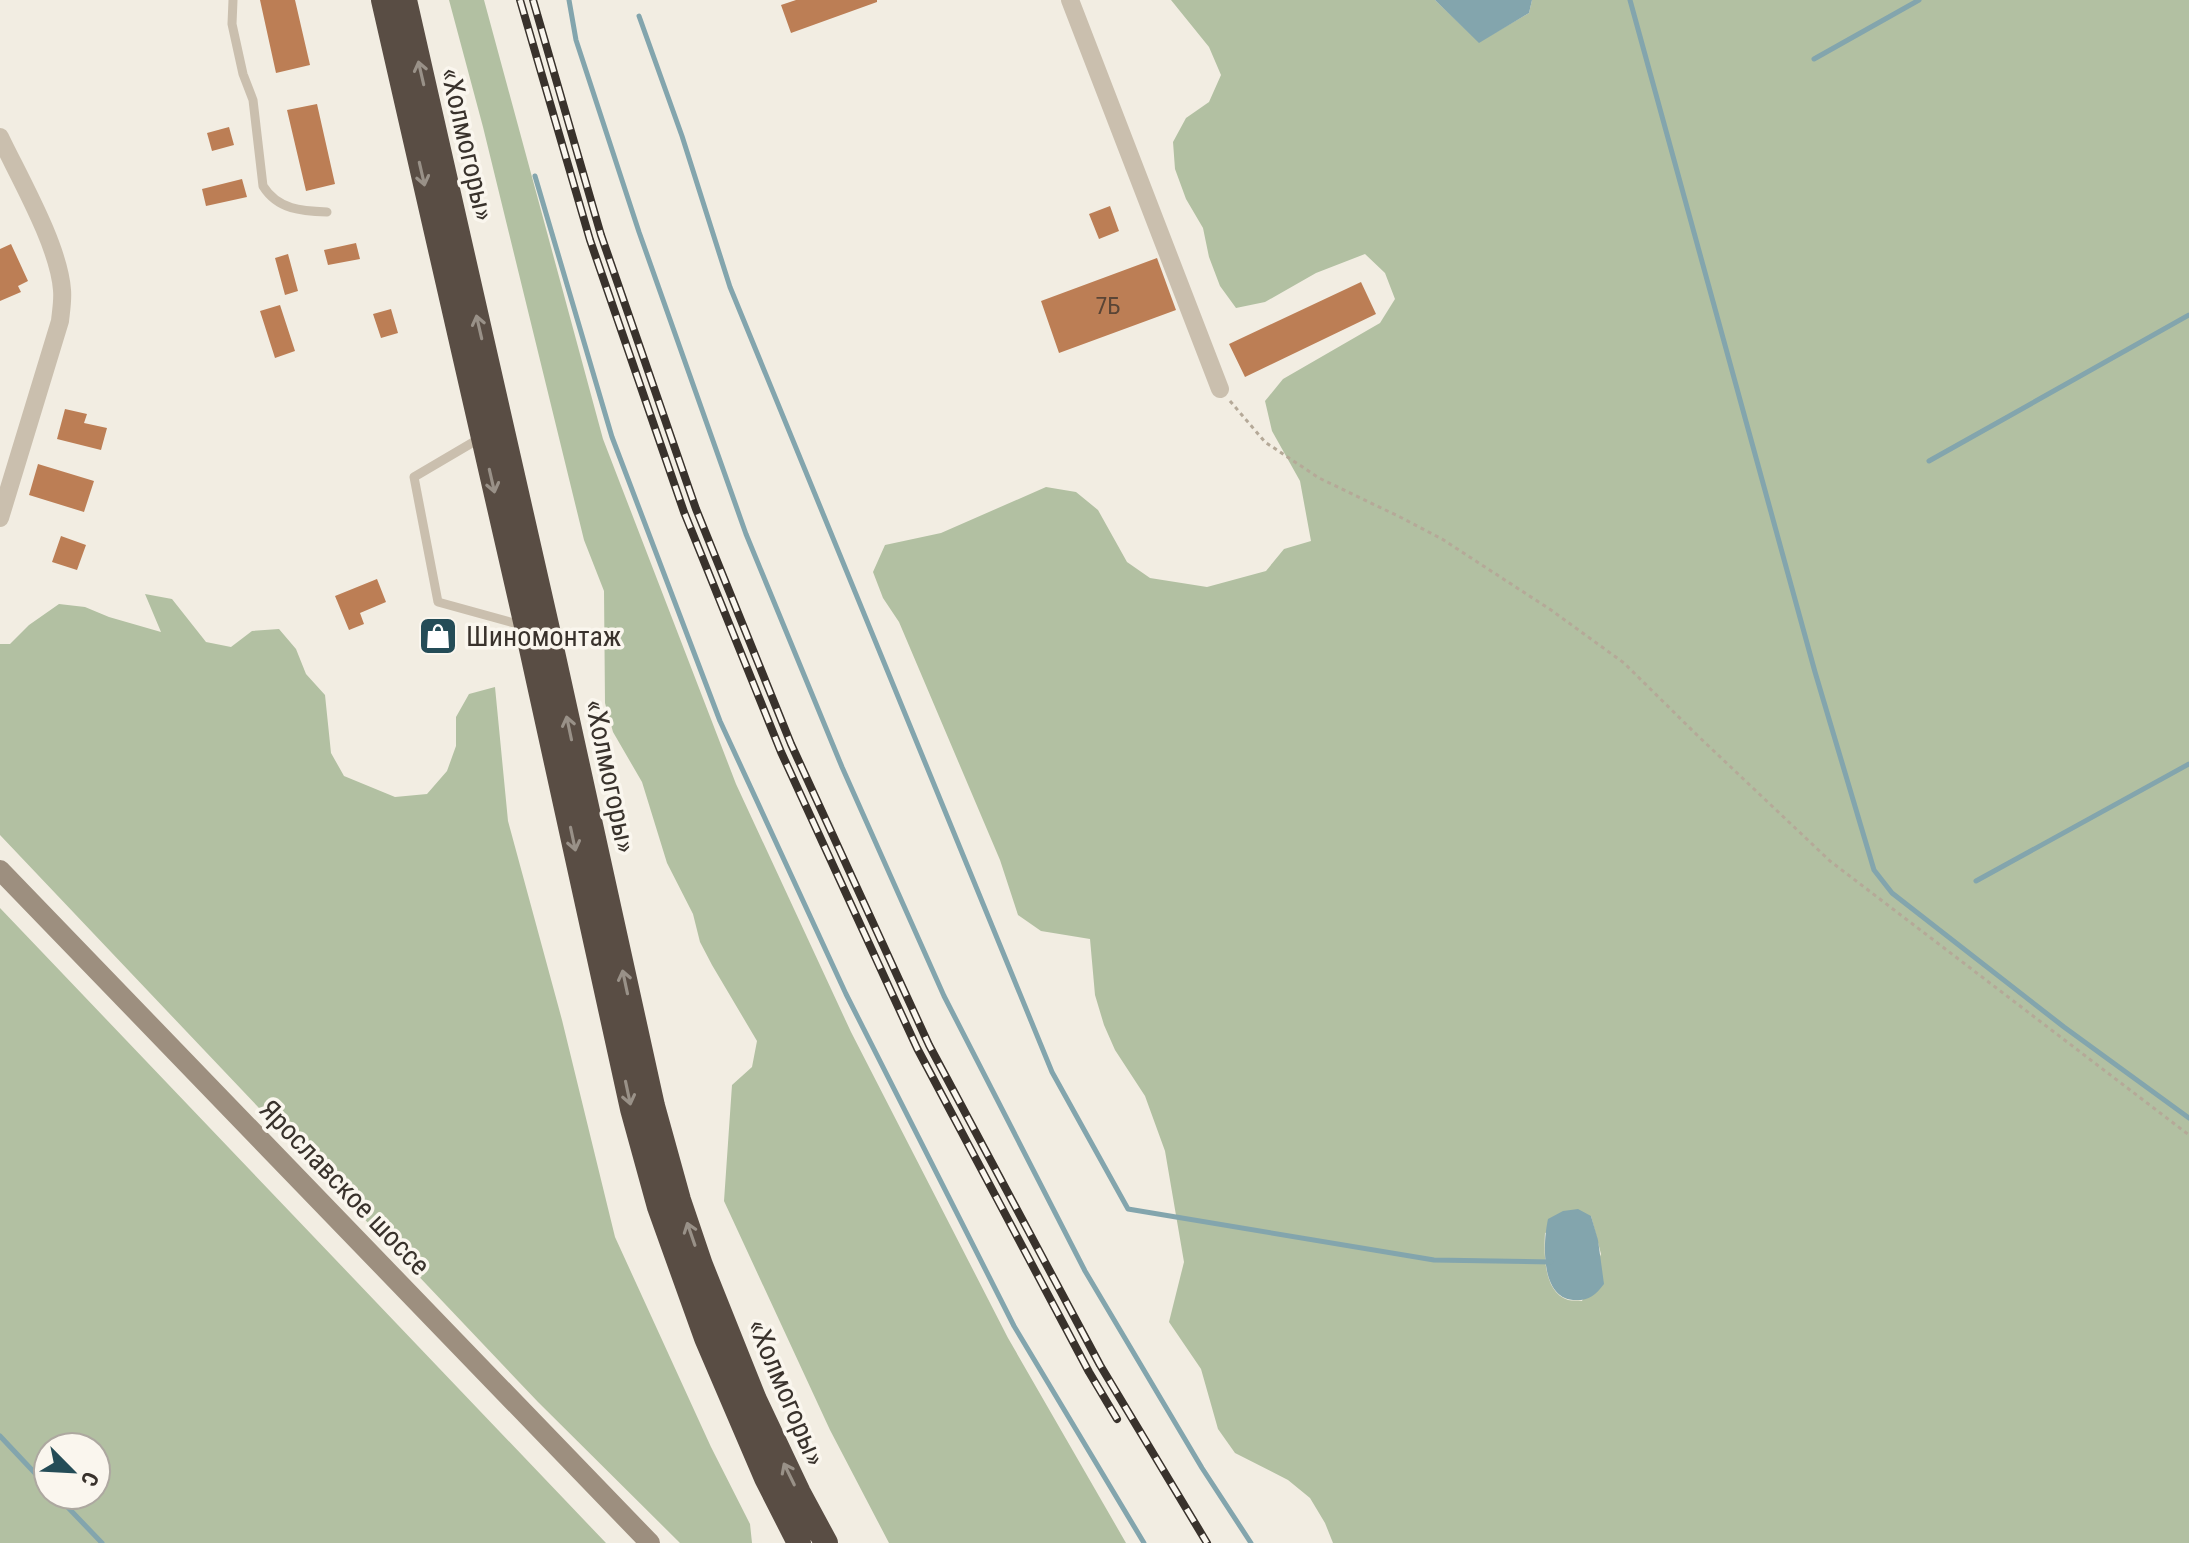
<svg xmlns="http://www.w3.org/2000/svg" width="2189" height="1543" viewBox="0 0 2189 1543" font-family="'Roboto Condensed',sans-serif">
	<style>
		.green { fill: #b2c0a2; fill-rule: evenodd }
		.water { fill: #83a5ad }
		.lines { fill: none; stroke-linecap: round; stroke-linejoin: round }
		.stream { stroke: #83a5ad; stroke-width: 5 }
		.building { fill: #bc7e55 }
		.path { stroke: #b5a998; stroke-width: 3; stroke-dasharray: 4 4; stroke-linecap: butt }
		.lane { stroke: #cabfae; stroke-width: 9 }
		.street { stroke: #cabfae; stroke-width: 18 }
		.secondary { stroke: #9d8f7f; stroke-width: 20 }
		.highway { stroke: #594d44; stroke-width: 24 }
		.rail-casing { stroke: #39322c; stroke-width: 8 }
		.rail { stroke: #faf6ee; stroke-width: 5; stroke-dasharray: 15; stroke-linecap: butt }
		.oneway { stroke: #999188 }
		.labels { text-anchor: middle; stroke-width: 7; stroke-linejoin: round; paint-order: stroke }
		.number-label { font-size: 24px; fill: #5a4536 }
		.street-label { font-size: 28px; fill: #39322c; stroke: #faf6ee }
		.poi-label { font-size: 28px; fill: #39322c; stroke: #faf6ee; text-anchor: start }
	</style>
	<rect width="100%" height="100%" fill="#f2ede2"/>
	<path class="green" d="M 449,0 L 484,0 L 603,439 L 736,784 L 851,1032 L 1008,1338 L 1126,1543 L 889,1543 L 830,1430 L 724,1201 L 732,1085 L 752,1067 L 757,1041 L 712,965 L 700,942 L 693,914 L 667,863 L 642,782 L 613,732 L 605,703 L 604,591 L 584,540 L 483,127 Z
		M 1171,0 L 1435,0 L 1479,42 L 1529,13 L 1532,0 L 2189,0 L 2189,1543 L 1333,1543 L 1325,1523 L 1310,1498 L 1288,1480 L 1235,1453 L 1218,1429 L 1201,1369 L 1169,1322 L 1184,1262 L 1165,1151 L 1145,1096 L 1115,1050 L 1104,1025 L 1095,995 L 1090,939 L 1041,931 L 1018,915 L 1000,860 L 899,622 L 883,598 L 873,572 L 885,545 L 941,533 L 1046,487 L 1076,492 L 1098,510 L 1127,562 L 1150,578 L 1207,587 L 1266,571 L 1284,549 L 1311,541 L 1300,481 L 1272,431 L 1265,401 L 1283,379 L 1380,323 L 1395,299 L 1385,273 L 1365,254 L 1316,273 L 1265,302 L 1236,308 L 1220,286 L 1209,257 L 1203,228 L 1186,199 L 1175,169 L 1173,142 L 1186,118 L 1209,102 L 1221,75 L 1209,47 ZM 1591,1216 L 1601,1254 L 1582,1301 C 1577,1300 1573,1301 1568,1300 C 1543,1292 1544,1253 1545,1233 Z
		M 145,594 L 172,599 L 206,642 L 231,647 L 252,631 L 279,629 L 296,649 L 306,674 L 325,695 L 331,753 L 344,776 L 395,797 L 427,794 L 447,771 L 456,746 L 456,717 L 469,694 L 495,687 L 508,821 L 562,1020 L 615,1237 L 711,1447 L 750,1524 L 752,1543 L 680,1543 L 538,1402 L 0,835 L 0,644 L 10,644 L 29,625 L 59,604 L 85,607 L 109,617 L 161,632 Z
		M 0,908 L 606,1543 L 0,1543 ZM 48,1447 L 96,1447 L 96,1495 L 48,1495 Z"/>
	<path class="water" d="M 1435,0 L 1532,0 L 1529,13 L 1479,43 Z
		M 1578,1209 L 1591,1216 L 1598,1240 L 1604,1284 C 1595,1296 1588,1301 1573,1300 C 1540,1297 1543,1242 1548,1219 L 1563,1211 Z"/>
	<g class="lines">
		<path class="stream" d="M 569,0 L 576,40 L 639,232 L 746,534 L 842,767 L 944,996 L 1085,1271 L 1202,1468 L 1251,1543
			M 1630,0 L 1815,672 L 1874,870 L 1892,893 L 2064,1027 L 2189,1118
			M 639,16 L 682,136 L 730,287 L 1052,1072 L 1128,1209 L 1434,1260 L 1551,1262
			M 1814,59 L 1919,0
			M 535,176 L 612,437 L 720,721 L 846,994 L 1014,1326 L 1144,1543
			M 1929,461 L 2189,315
			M 1976,881 L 2189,764
			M 0,1436 L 48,1487
			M 56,1495 L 102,1543"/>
	</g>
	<path class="building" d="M 260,0 L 295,0 L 310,65 L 276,73 Z
		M 796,0 L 877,0 L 877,2 L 791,33 L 781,5 Z
		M 317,104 L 335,184 L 306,191 L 287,110 Z
		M 229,127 L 234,145 L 212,151 L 207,133 Z
		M 242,179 L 247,197 L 206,206 L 202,189 Z
		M 1110,206 L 1119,231 L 1099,239 L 1089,214 Z
		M 356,243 L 360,259 L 328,265 L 324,250 Z
		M 11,244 L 28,281 L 18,286 L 21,292 L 0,301 L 0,249 Z
		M 288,254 L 298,291 L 285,295 L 275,258 Z
		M 1157,258 L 1176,310 L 1059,353 L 1041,301 Z
		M 1361,282 L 1376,314 L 1245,377 L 1229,344 Z
		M 280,305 L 295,351 L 275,358 L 260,311 Z
		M 391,309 L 398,333 L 381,338 L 373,314 Z
		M 65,409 L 87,414 L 84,423 L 107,428 L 101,450 L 57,439 Z
		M 38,464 L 94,481 L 84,512 L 29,495 Z
		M 61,536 L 86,545 L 77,570 L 52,562 Z
		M 377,579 L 386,602 L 360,613 L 364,624 L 349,630 L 335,596 Z
		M 449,622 L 451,643 L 423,646 L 421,625 Z"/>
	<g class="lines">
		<path class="path" d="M 1230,401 L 1265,442 L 1319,478 L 1400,517 L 1442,539 L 1551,610 L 1624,663 L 1697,735 L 1830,861 L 2189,1135"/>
		<path class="lane" d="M 233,0 L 232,24 L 243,74 L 253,100 L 263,186 C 278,210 302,211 327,212
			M 482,437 L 414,477 L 438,602 L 521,625"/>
		<path class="street" d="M 1070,0 L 1220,389
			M 0,137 C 19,177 59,246 62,290 C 63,300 61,311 60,321 L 0,518"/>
		<path class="secondary" d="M 0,870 L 650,1543"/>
		<path class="highway" d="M 383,0 L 526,626 L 632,1109 L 659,1207 L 706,1338 L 766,1478 L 799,1543
			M 405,0 L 547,625 L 653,1106 L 679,1200 L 701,1265 L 755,1400 L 799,1493 L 826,1543"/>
		<g class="rail-casing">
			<path id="rail" d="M 520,0 L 590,240 L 684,512 L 781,752 L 917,1048 L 1089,1372 L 1117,1419
				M 533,0 L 601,235 L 696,509 L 791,744 L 929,1045 L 1100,1365 L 1207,1543"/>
		</g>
		<use href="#rail" class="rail"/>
	</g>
	<defs><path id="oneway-shaft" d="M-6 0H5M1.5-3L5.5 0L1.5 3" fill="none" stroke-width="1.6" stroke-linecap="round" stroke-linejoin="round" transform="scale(2)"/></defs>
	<g class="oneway">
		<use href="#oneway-shaft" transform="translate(421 73) rotate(-103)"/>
		<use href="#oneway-shaft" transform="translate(422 174) rotate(77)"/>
		<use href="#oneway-shaft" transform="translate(479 327) rotate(-103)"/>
		<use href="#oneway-shaft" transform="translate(492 481) rotate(77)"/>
		<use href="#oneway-shaft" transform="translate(569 728) rotate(-102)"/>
		<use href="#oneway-shaft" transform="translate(573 839) rotate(78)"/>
		<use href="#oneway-shaft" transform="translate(625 982) rotate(-102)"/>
		<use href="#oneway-shaft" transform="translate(628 1093) rotate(78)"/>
		<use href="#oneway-shaft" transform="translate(691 1234) rotate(-109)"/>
		<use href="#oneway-shaft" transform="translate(789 1474) rotate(-116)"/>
	</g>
	<defs>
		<g id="shop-square" transform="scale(2)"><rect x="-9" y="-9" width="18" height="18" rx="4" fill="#244c57" stroke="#faf6ee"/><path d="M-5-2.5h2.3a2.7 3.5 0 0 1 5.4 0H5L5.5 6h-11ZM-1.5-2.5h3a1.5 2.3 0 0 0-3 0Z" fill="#fff"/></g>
	</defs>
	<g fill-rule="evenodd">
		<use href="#shop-square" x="438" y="636"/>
	</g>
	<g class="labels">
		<g class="number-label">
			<text x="1108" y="314">7Б</text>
		</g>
		<g class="street-label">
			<text transform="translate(468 144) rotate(77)" y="10">«Холмогоры»</text>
			<text transform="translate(611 776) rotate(78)" y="10">«Холмогоры»</text>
			<text transform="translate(345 1187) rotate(46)" y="10">Ярославское шоссе</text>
			<text transform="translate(787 1392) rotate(67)" y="10">«Холмогоры»</text>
		</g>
		<g class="poi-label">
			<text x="466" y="646">Шиномонтаж</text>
		</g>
	</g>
	<g transform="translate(72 1471) rotate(114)"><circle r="38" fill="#faf6ee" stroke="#ada8a0" stroke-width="2"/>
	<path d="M0-6L14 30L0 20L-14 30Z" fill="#244c57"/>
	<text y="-12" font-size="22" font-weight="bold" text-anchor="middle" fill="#39322c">С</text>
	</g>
</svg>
